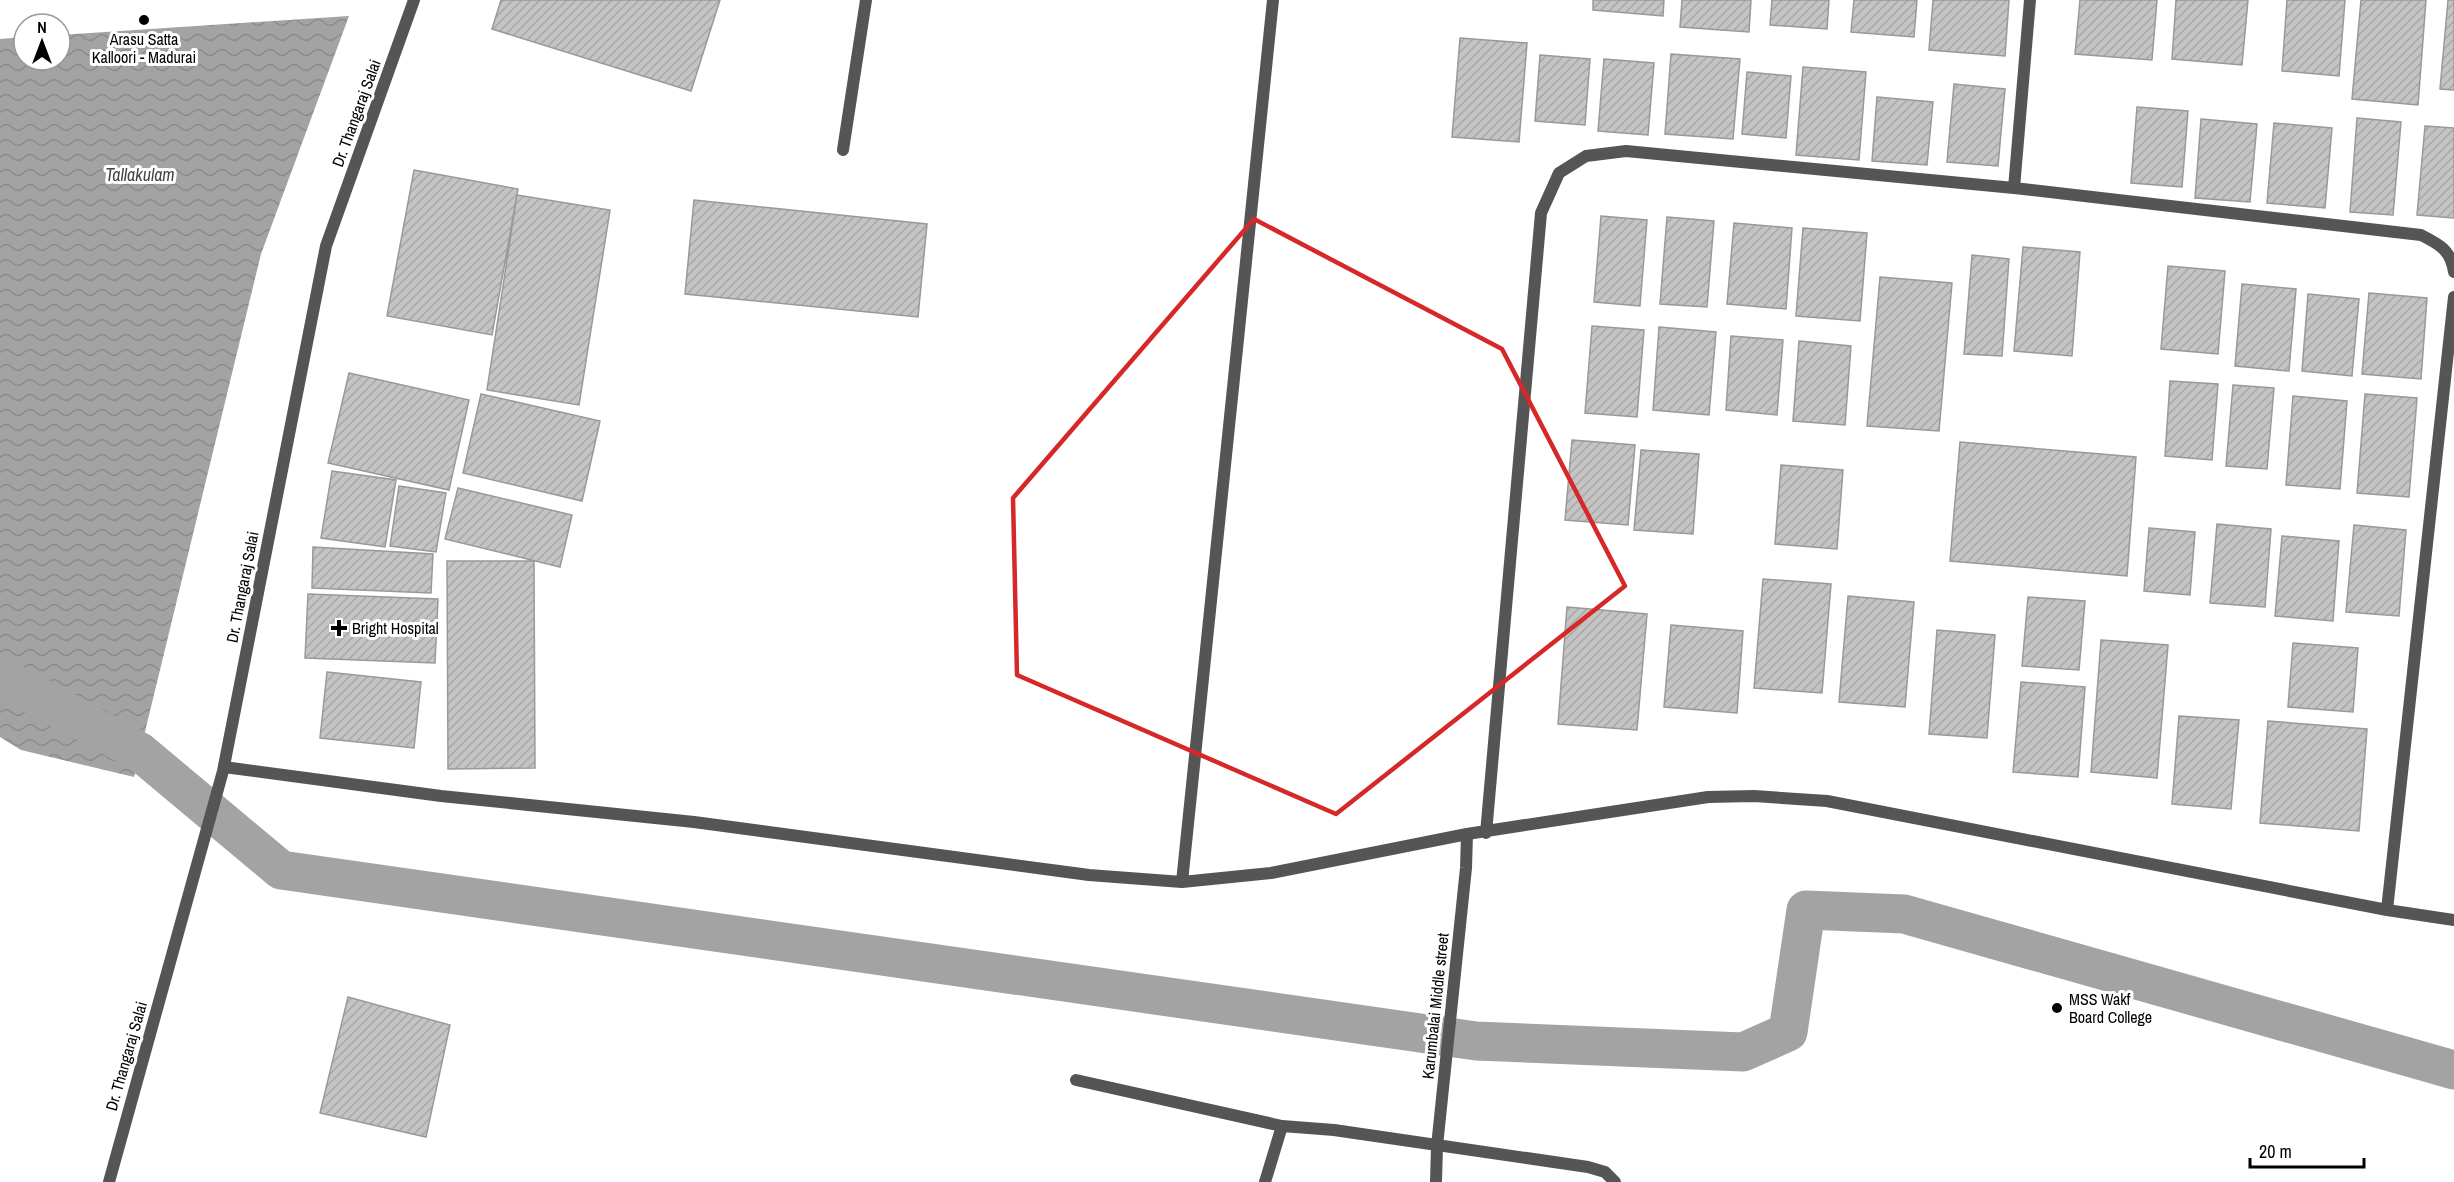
<svg xmlns="http://www.w3.org/2000/svg" width="2454" height="1182" viewBox="0 0 2454 1182" font-family="'Archivo Narrow',sans-serif">
	<style>
		.water { fill: url(#water-waves) }
		.lines { fill: none; stroke-linecap: round; stroke-linejoin: round }
		.canal { stroke: #a3a3a3; stroke-width: 39 }
		.building { fill: url(#building-hatch); stroke: #999; stroke-width: 1.5 }
		.minor { stroke: #555; stroke-width: 12 }
		.tertiary { stroke: #555; stroke-width: 12 }
		.marked { fill: none; stroke: #d62828; stroke-width: 4.5; stroke-linejoin: round }
		.poi-dot { fill: #000; stroke: #fff; stroke-width: 2 }
		.labels { text-anchor: middle; stroke-width: 6; stroke-linejoin: round; paint-order: stroke }
		.poi-label { font-size: 16px; fill: #000; stroke: #fff; text-anchor: start }
		.street-label { font-size: 16px; fill: #000; stroke: #fff }
		.water-label { font-size: 18px; font-style: italic; fill: #444; stroke: #fff }
	</style>
	<defs>
		<pattern id="water-waves" width="16" height="10" patternUnits="userSpaceOnUse" patternTransform="scale(1.5)"><rect width="16" height="10" fill="#a3a3a3"/><path d="M0 5q4-4 8 0t8 0" fill="none" stroke="#8b8b8b"/></pattern>
		<pattern id="building-hatch" width="6" height="6" patternUnits="userSpaceOnUse" patternTransform="scale(1.5)"><rect width="6" height="6" fill="#c4c4c4"/><path d="M-1 1l2-2M0 6l6-6M5 7l2-2" fill="none" stroke="#a7a7a7"/></pattern>
	</defs>
	<rect width="100%" height="100%" fill="#fff"/>
	<path class="water" d="M 349,16 L 261,254 L 134,777 L 21,750 L 0,737 L 0,39 L 24,37 L 24,60 L 60,60 L 60,35 Z"/>
	<g class="lines">
		<path class="canal" d="M 0,676 L 140,752 L 281,870 L 1476,1041 L 1743,1052 L 1788,1032 L 1806,910 L 1904,914 L 2454,1070"/>
	</g>
	<path class="building" d="M 501,0 L 720,0 L 691,91 L 492,29 Z
		M 1593,0 L 1664,0 L 1663,16 L 1593,10 Z
		M 1682,0 L 1751,0 L 1749,32 L 1680,27 Z
		M 1772,0 L 1829,0 L 1827,29 L 1770,25 Z
		M 1854,0 L 1917,0 L 1914,37 L 1851,32 Z
		M 1933,0 L 2009,0 L 2005,56 L 1929,50 Z
		M 2080,0 L 2157,0 L 2152,60 L 2075,54 Z
		M 2176,0 L 2248,0 L 2242,65 L 2172,59 Z
		M 2287,0 L 2345,0 L 2339,76 L 2282,71 Z
		M 2361,0 L 2426,0 L 2418,105 L 2352,99 Z
		M 2448,0 L 2454,0 L 2454,90 L 2440,89 Z
		M 1460,38 L 1527,43 L 1519,142 L 1452,137 Z
		M 1671,54 L 1740,59 L 1733,139 L 1665,134 Z
		M 1540,55 L 1590,59 L 1585,125 L 1535,121 Z
		M 1604,59 L 1654,63 L 1648,135 L 1598,131 Z
		M 1803,67 L 1866,72 L 1859,160 L 1796,155 Z
		M 1747,72 L 1791,76 L 1786,138 L 1742,134 Z
		M 1954,84 L 2005,89 L 1998,166 L 1947,162 Z
		M 1877,97 L 1933,102 L 1927,165 L 1872,161 Z
		M 2137,107 L 2188,111 L 2182,187 L 2131,183 Z
		M 2357,118 L 2401,122 L 2393,215 L 2350,212 Z
		M 2201,119 L 2257,124 L 2250,202 L 2195,198 Z
		M 2274,123 L 2332,128 L 2325,208 L 2267,203 Z
		M 2425,126 L 2454,128 L 2454,218 L 2417,215 Z
		M 414,170 L 518,189 L 492,335 L 387,316 Z
		M 517,195 L 610,210 L 579,405 L 487,390 Z
		M 694,200 L 927,224 L 918,317 L 685,294 Z
		M 1601,216 L 1647,220 L 1640,306 L 1594,302 Z
		M 1667,217 L 1714,221 L 1707,307 L 1660,304 Z
		M 1734,223 L 1792,228 L 1786,309 L 1727,304 Z
		M 1803,228 L 1867,233 L 1860,321 L 1796,316 Z
		M 2023,247 L 2080,252 L 2072,356 L 2014,351 Z
		M 1972,255 L 2009,259 L 2002,356 L 1964,354 Z
		M 2168,266 L 2225,271 L 2218,354 L 2161,349 Z
		M 1880,277 L 1952,283 L 1939,431 L 1867,426 Z
		M 2242,284 L 2296,289 L 2289,371 L 2235,366 Z
		M 2369,293 L 2427,298 L 2421,379 L 2362,374 Z
		M 2308,294 L 2359,299 L 2352,376 L 2302,371 Z
		M 1592,326 L 1644,330 L 1637,417 L 1585,413 Z
		M 1659,327 L 1716,332 L 1709,415 L 1653,410 Z
		M 1731,336 L 1783,340 L 1777,415 L 1726,410 Z
		M 1799,341 L 1851,346 L 1845,425 L 1793,421 Z
		M 349,373 L 469,400 L 449,490 L 328,463 Z
		M 2170,381 L 2218,384 L 2212,460 L 2165,456 Z
		M 2233,385 L 2274,388 L 2267,469 L 2226,466 Z
		M 481,394 L 600,421 L 582,501 L 463,473 Z
		M 2365,394 L 2417,398 L 2409,497 L 2357,493 Z
		M 2293,396 L 2347,401 L 2340,489 L 2286,485 Z
		M 1572,440 L 1635,445 L 1628,525 L 1565,520 Z
		M 1960,442 L 2136,457 L 2127,576 L 1950,561 Z
		M 1641,450 L 1699,454 L 1693,534 L 1634,530 Z
		M 1781,465 L 1843,470 L 1837,549 L 1775,544 Z
		M 332,471 L 396,480 L 385,547 L 321,538 Z
		M 399,486 L 446,493 L 436,552 L 390,546 Z
		M 458,488 L 572,515 L 560,567 L 445,539 Z
		M 2217,524 L 2271,529 L 2265,607 L 2210,603 Z
		M 2354,525 L 2406,530 L 2399,616 L 2346,612 Z
		M 2149,528 L 2195,532 L 2190,595 L 2144,591 Z
		M 2282,536 L 2339,541 L 2333,621 L 2275,616 Z
		M 313,547 L 433,554 L 431,593 L 312,588 Z
		M 447,561 L 534,561 L 535,768 L 448,769 Z
		M 1763,579 L 1831,584 L 1822,693 L 1754,688 Z
		M 308,594 L 438,599 L 435,663 L 305,658 Z
		M 1848,596 L 1914,602 L 1905,707 L 1839,702 Z
		M 2028,597 L 2085,601 L 2079,670 L 2022,666 Z
		M 1567,607 L 1647,614 L 1637,730 L 1558,724 Z
		M 1671,625 L 1743,631 L 1737,713 L 1664,707 Z
		M 1937,630 L 1995,635 L 1987,738 L 1929,734 Z
		M 2101,640 L 2168,645 L 2157,778 L 2091,772 Z
		M 2293,643 L 2358,648 L 2353,712 L 2288,707 Z
		M 327,672 L 421,682 L 414,748 L 320,738 Z
		M 2021,682 L 2085,687 L 2078,777 L 2013,772 Z
		M 2179,716 L 2239,720 L 2231,809 L 2172,804 Z
		M 2268,721 L 2367,729 L 2359,831 L 2260,823 Z
		M 348,997 L 450,1025 L 426,1137 L 320,1113 Z"/>
	<g class="lines">
		<path class="minor" d="M 843,150 L 866,0
			M 2014,188 L 2030,0
			M 224,767 L 441,796 L 694,822 L 1089,875 L 1182,882 L 1271,873 L 1467,834 L 1708,797 L 1754,796 L 1827,801 L 2387,910 L 2454,920
			M 1486,833 L 1541,213 L 1559,173 L 1586,156 L 1626,151 L 2014,188 L 2421,235 C 2439,244 2451,250 2454,272
			M 1182,882 L 1273,0
			M 2387,910 L 2454,297
			M 1076,1080 L 1282,1126
			M 1265,1182 L 1282,1126 L 1334,1130 L 1588,1167 L 1605,1172 L 1615,1182
			M 1436,1182 L 1437,1146 L 1466,868 L 1467,834"/>
		<path class="tertiary" d="M 109,1182 L 223,771 L 326,246 L 414,0"/>
	</g>
	<path class="marked" d="M 1254,219 L 1502,349 L 1625,586 L 1336,814 L 1017,675 L 1013,498 Z"/>
	<g class="poi-dot">
		<circle cx="144" cy="20" r="6"/>
		<path d="M336 619h6v6h6v6h-6v6h-6v-6h-6v-6h6z"/>
		<circle cx="2057" cy="1008" r="6"/>
	</g>
	<g class="labels">
		<g class="poi-label">
			<text x="144" y="45" text-anchor="middle">Arasu Satta<tspan x="144" dy="18">Kalloori - Madurai</tspan></text>
			<text x="352" y="634">Bright Hospital</text>
			<text x="2069" y="1005">MSS Wakf<tspan x="2069" dy="18">Board College</tspan></text>
		</g>
		<g class="street-label">
			<text transform="translate(356 113) rotate(-70)" y="6">Dr. Thangaraj Salai</text>
			<text transform="translate(242 587) rotate(-79)" y="6">Dr. Thangaraj Salai</text>
			<text transform="translate(1435 1006) rotate(-84)" y="6">Karumbalai Middle street</text>
			<text transform="translate(126 1056) rotate(-74)" y="6">Dr. Thangaraj Salai</text>
		</g>
		<g class="water-label">
			<text x="140" y="181">Tallakulam</text>
		</g>
	</g>
	<g transform="translate(42 42)"><circle r="28" fill="#ffffff" stroke="#999999" stroke-width="1.5"/>
	<path d="M0-4.5L10 22L0 15L-10 22Z" fill="#000000"/>
	<text y="-9" font-size="16" font-weight="bold" text-anchor="middle" fill="#000000">N</text>
	</g>
	<path d="M2250 1158v9h114v-9" fill="none" stroke="#000000" stroke-width="3"/>
	<text x="2259" y="1158" font-size="18" fill="#000000" stroke="#ffffff" stroke-width="4.5" paint-order="stroke">20 m</text>
</svg>
